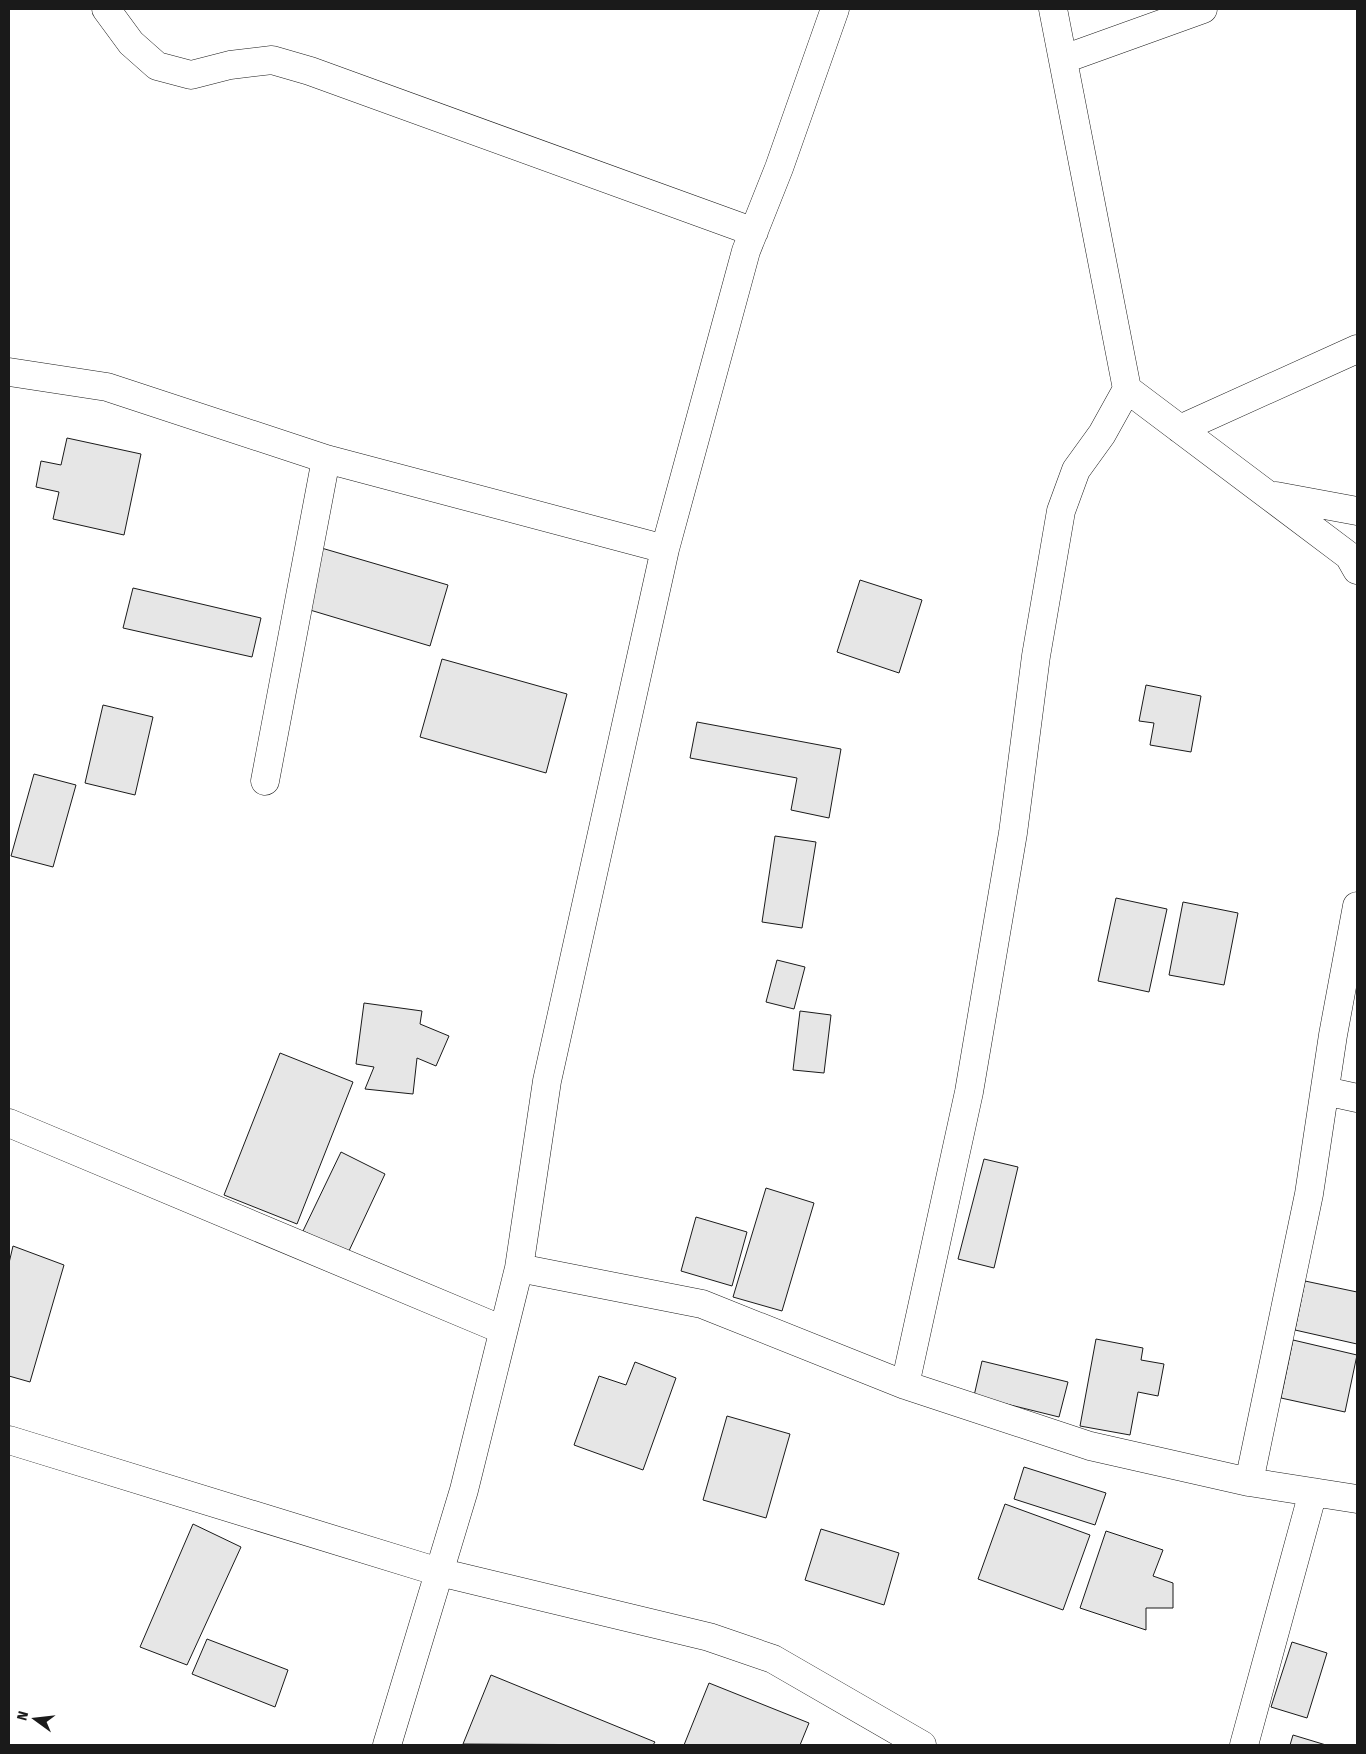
<svg xmlns="http://www.w3.org/2000/svg" width="1366" height="1754" viewBox="0 0 1366 1754" font-family="'Fira Sans',sans-serif">
	<style>
		.building { fill: #e6e6e6; stroke: #1a1a1a }
		.lines { fill: none; stroke-linecap: round; stroke-linejoin: round }
		.minor-casing { stroke: #1a1a1a; stroke-width: 29 }
		.minor { stroke: #fff; stroke-width: 28 }
	</style>
	<rect width="100%" height="100%" fill="#fff"/>
	<path class="building" d="M 67,438 L 141,454 L 124,535 L 53,519 L 59,492 L 36,487 L 41,461 L 61,465 Z
		M 318,547 L 448,585 L 430,646 L 300,607 Z
		M 860,580 L 922,600 L 899,673 L 837,652 Z
		M 133,588 L 261,618 L 252,657 L 123,628 Z
		M 442,659 L 567,694 L 546,773 L 420,737 Z
		M 1146,685 L 1201,696 L 1191,752 L 1150,745 L 1154,723 L 1139,721 Z
		M 103,705 L 153,717 L 135,795 L 85,783 Z
		M 697,722 L 841,749 L 829,818 L 791,810 L 797,778 L 690,758 Z
		M 34,774 L 76,785 L 53,867 L 11,856 Z
		M 775,836 L 816,842 L 802,928 L 762,922 Z
		M 1116,898 L 1167,909 L 1149,992 L 1098,981 Z
		M 1183,902 L 1238,913 L 1224,985 L 1169,975 Z
		M 777,960 L 805,967 L 794,1009 L 766,1002 Z
		M 364,1003 L 422,1011 L 420,1024 L 449,1036 L 436,1066 L 417,1058 L 413,1094 L 365,1089 L 374,1067 L 356,1064 Z
		M 800,1011 L 831,1015 L 824,1073 L 793,1070 Z
		M 280,1053 L 353,1082 L 297,1224 L 224,1195 Z
		M 341,1152 L 385,1174 L 348,1253 L 303,1231 Z
		M 984,1159 L 1018,1167 L 994,1268 L 958,1259 Z
		M 766,1188 L 814,1203 L 782,1311 L 733,1297 Z
		M 696,1217 L 747,1232 L 732,1286 L 681,1271 Z
		M 13,1246 L 64,1265 L 30,1382 L 9,1376 L 9,1263 Z
		M 1305,1281 L 1357,1292 L 1357,1344 L 1295,1330 Z
		M 1096,1339 L 1143,1348 L 1141,1360 L 1164,1364 L 1158,1396 L 1138,1392 L 1130,1435 L 1080,1426 Z
		M 1293,1340 L 1357,1355 L 1345,1412 L 1281,1398 Z
		M 982,1361 L 1068,1382 L 1059,1417 L 974,1396 Z
		M 635,1362 L 676,1378 L 643,1470 L 574,1445 L 599,1376 L 626,1385 Z
		M 727,1416 L 790,1434 L 766,1518 L 703,1500 Z
		M 1024,1467 L 1106,1493 L 1095,1525 L 1014,1499 Z
		M 1005,1504 L 1090,1535 L 1063,1610 L 978,1579 Z
		M 193,1524 L 241,1547 L 187,1665 L 140,1647 Z
		M 821,1529 L 899,1553 L 884,1605 L 805,1580 Z
		M 1106,1531 L 1163,1550 L 1153,1576 L 1173,1583 L 1173,1608 L 1146,1608 L 1146,1630 L 1080,1608 Z
		M 207,1639 L 288,1670 L 275,1707 L 192,1674 Z
		M 1292,1642 L 1327,1653 L 1307,1718 L 1271,1707 Z
		M 491,1675 L 655,1742 L 653,1745 L 463,1744 Z
		M 709,1683 L 809,1723 L 800,1745 L 684,1745 Z
		M 1293,1735 L 1326,1745 L 1290,1745 Z"/>
	<g class="lines">
		<g class="minor-casing">
			<path id="minor" d="M 106,9 L 131,43 L 157,66 L 191,75 L 230,65 L 272,60 L 310,71 L 754,232
				M 1053,9 L 1127,389 L 1349,556 L 1357,570
				M 1064,59 L 1203,9
				M 9,372 L 107,387 L 326,459 L 665,549
				M 1180,429 L 1357,349
				M 1276,496 L 1357,511
				M 265,781 L 326,459
				M 1325,1091 L 1357,1098
				M 9,1123 L 503,1330
				M 519,1268 L 702,1304 L 905,1385 L 1090,1446 L 1249,1482 L 1357,1499
				M 905,1385 L 969,1092 L 1013,833 L 1036,656 L 1061,511 L 1076,470 L 1102,434 L 1127,389
				M 9,1440 L 439,1572 L 709,1637 L 773,1659 L 922,1745
				M 1249,1482 L 1309,1194 L 1333,1035 L 1357,906
				M 387,1745 L 464,1490 L 519,1268 L 547,1081 L 665,549 L 746,251 L 779,168 L 835,9
				M 1244,1745 L 1313,1492"/>
		</g>
		<use href="#minor" class="minor"/>
	</g>
	<rect width="1366" height="1754" fill="none" stroke="#1a1a1a" stroke-width="20"/>
	<g transform="translate(35 1719) rotate(285)" stroke="#ffffff" stroke-width="4" paint-order="stroke">
	<path d="M0-4L9 19L0 12L-9 19Z" fill="#1a1a1a"/>
	<text y="-8" font-size="14" font-weight="bold" text-anchor="middle" fill="#1a1a1a">N</text>
	</g>
</svg>
